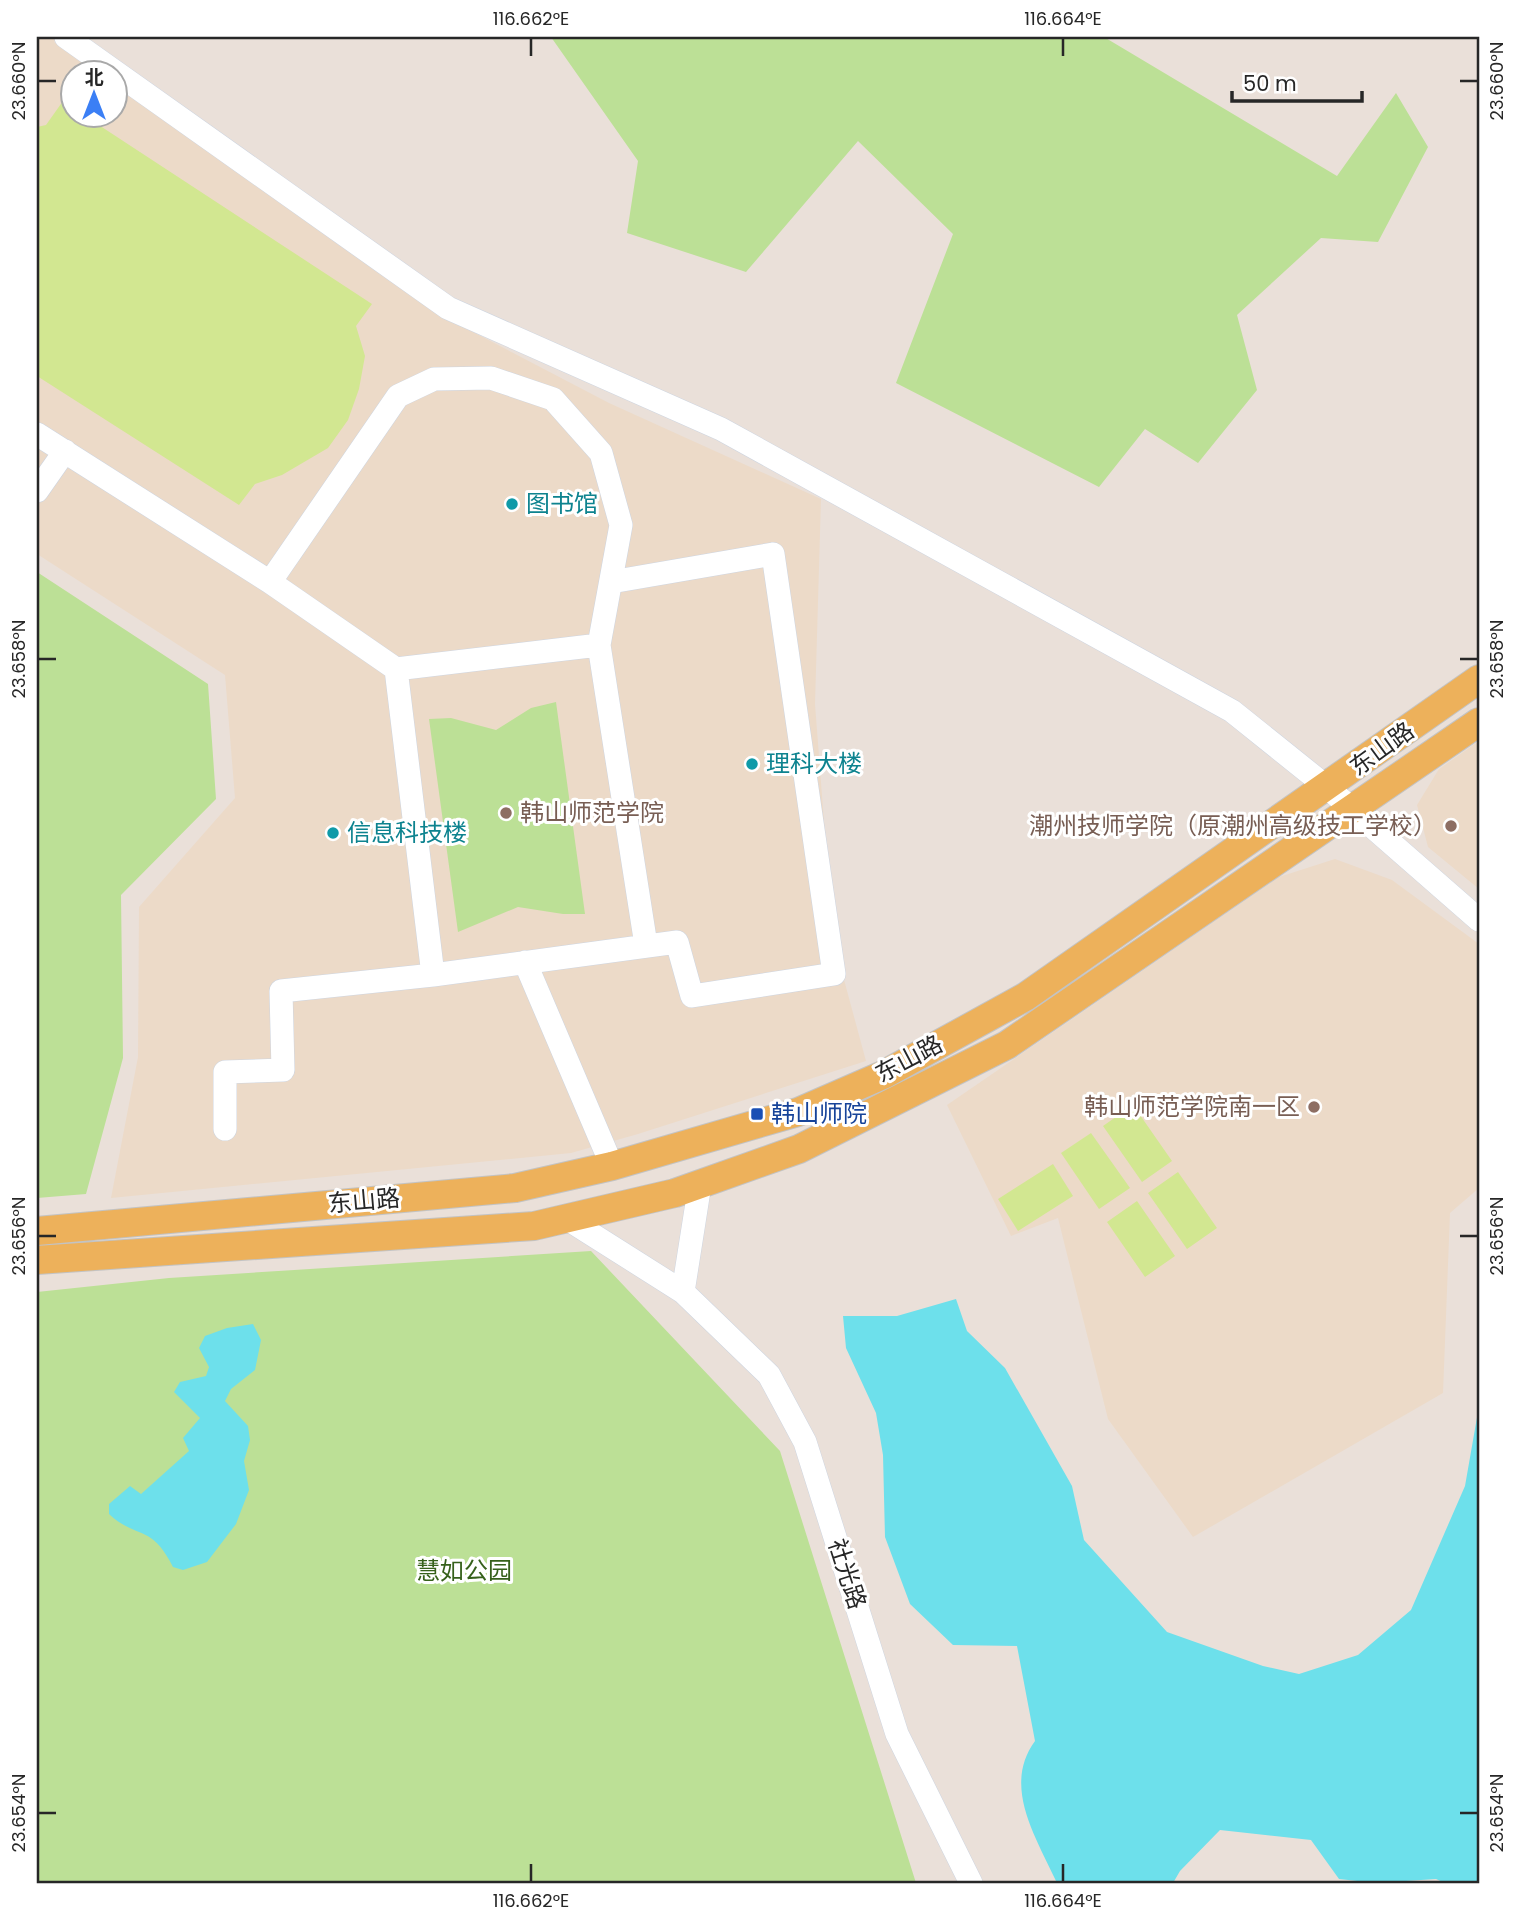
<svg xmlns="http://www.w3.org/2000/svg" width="1516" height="1920" viewBox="0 0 1516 1920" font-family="Poppins,'Noto Sans SC',sans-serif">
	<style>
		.education { fill: #ecdac8 }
		.green { fill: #bce096 }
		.pitch { fill: #d2e791 }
		.water { fill: #6de0eb }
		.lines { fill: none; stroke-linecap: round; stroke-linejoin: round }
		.minor-casing { stroke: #ced5e0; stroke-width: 24 }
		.major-casing { stroke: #c3c3c3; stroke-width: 30 }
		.minor { stroke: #fff; stroke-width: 23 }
		.major { stroke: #edb15b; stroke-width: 28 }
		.ticks { fill: none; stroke: #272727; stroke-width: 2.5 }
		.culture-dot { fill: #0f9aa8; stroke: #fff; stroke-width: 2.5 }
		.education-dot { fill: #8d6e63; stroke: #fff; stroke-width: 2.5 }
		.transit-dot { fill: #1a4fb4; stroke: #fff; stroke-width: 2.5 }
		.labels { text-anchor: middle; stroke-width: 6; stroke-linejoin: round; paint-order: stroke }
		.culture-label { font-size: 24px; fill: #0d838f; stroke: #fff; text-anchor: start }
		.street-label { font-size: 24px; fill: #272727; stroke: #fff }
		.education-label { font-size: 24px; fill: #785e54; stroke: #fff; text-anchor: end }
		.transit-label { font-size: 24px; fill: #164399; stroke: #fff; text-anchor: start }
		.park-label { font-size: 24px; fill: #36611b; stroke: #fff }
		.neatline { fill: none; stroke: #272727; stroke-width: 2.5 }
		.ticks-label { font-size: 18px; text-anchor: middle; fill: #272727 }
	</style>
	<rect width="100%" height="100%" fill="#eae0d9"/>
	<path class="education" d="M 37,37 L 59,37 L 54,42 L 98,73 L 74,74 L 74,116 L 116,116 L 116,86 L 431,310 L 609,403 L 821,499 L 815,704 L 833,939 L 866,1061 L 638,1134 L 571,1153 L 111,1198 L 138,1057 L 139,907 L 235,798 L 225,675 L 37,554 Z
		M 1479,741 L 1479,889 L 1428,847 L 1417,805 L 1439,769 Z
		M 1335,859 L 1392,880 L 1479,944 L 1479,1188 L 1450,1213 L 1443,1393 L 1193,1537 L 1108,1419 L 1058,1218 L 1011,1236 L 947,1105 L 1279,877 Z"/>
	<path class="green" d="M 551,37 L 1104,37 L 1337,176 L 1396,93 L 1428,147 L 1378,242 L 1321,238 L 1237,315 L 1257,390 L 1198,463 L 1145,429 L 1099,487 L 896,383 L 953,234 L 858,141 L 746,272 L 627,233 L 638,161 Z
		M 37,572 L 208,684 L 216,799 L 121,895 L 123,1058 L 86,1194 L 37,1198 Z
		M 556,702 L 585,914 L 563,914 L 518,907 L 458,932 L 429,719 L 451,718 L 496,730 L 531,708 Z
		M 591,1251 L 780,1451 L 916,1883 L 37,1883 L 37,1292 L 169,1278 Z"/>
	<path class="pitch" d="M 63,101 L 73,108 L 74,116 L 85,116 L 372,304 L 356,326 L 365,356 L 359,389 L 348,420 L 328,448 L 282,475 L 255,484 L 239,505 L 37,376 L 37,127 L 46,125 Z
		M 1133,1105 L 1172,1161 L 1142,1182 L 1103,1126 Z
		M 1091,1133 L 1130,1188 L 1099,1209 L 1061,1153 Z
		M 1053,1164 L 1073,1196 L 1018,1231 L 998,1199 Z
		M 1178,1172 L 1217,1228 L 1187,1249 L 1148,1193 Z
		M 1137,1201 L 1175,1256 L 1145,1277 L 1107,1222 Z"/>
	<path class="water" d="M 956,1299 L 967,1331 L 1005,1368 L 1072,1486 L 1084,1540 L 1167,1632 L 1263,1666 L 1299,1674 L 1358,1655 L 1411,1610 L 1465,1486 L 1479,1406 L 1479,1883 L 1445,1883 L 1436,1879 L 1376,1883 L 1339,1879 L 1311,1840 L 1220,1830 L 1180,1871 L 1173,1883 L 1056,1881 C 1036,1837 1002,1786 1035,1741 L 1017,1646 L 953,1645 L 910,1604 L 885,1537 L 883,1455 L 876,1413 L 846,1348 L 843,1316 L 897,1316 Z
		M 253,1324 L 261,1340 L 255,1370 L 231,1389 L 225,1401 L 248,1426 L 250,1440 L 244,1461 L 249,1490 L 236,1524 L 207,1562 L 183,1570 L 173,1567 C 151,1523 137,1540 109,1514 L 109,1504 L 130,1486 L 141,1494 L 189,1451 L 183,1438 L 200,1418 L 174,1392 L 180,1382 L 206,1376 L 209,1367 L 199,1348 L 205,1336 L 227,1328 Z"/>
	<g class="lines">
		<g class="minor-casing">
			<path id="minor" d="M 66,37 L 448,308 L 721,429 L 1232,711 L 1328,788 L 1479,920
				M 37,434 L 270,582 L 396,669 L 599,645 L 621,525 L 601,453 L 553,399 L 491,378 L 434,379 L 398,396 L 270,582
				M 37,491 L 65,451
				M 599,645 L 646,945
				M 396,669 L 433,975
				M 525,962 L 612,1166
				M 225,1129 L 225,1072 L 283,1070 L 281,991 L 433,975 L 677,942 L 692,996 L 834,974 L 773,554 L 611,582
				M 566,1218 L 683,1292 L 700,1184
				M 683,1292 L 769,1375 L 805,1442 L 897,1734 L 971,1883"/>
		</g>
		<g class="major-casing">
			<path id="major" d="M 37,1231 L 515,1188 L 612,1166 L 798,1112 L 883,1075 L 1025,997 L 1479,679
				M 37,1260 L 534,1226 L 675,1193 L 799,1149 L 1007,1045 L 1479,722"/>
		</g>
		<use href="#minor" class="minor"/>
		<use href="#major" class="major"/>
	</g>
	<path class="ticks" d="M 531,38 L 531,56M 1063,38 L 1063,56M 38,81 L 56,81M 1460,81 L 1478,81M 38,659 L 56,659M 1460,659 L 1478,659M 38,1236 L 56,1236M 1460,1236 L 1478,1236M 38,1813 L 56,1813M 1460,1813 L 1478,1813M 531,1864 L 531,1882M 1063,1864 L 1063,1882"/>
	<g class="culture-dot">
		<circle cx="512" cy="504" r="7"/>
		<circle cx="752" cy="764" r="7"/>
		<circle cx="333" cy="833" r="7"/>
	</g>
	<g class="education-dot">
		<circle cx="506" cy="813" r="7"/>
		<circle cx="1451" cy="826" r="7"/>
		<circle cx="1314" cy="1107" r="7"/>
	</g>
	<rect class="transit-dot" x="750" y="1107" width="14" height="14" rx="3.5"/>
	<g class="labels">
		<g class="culture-label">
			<text x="526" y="512">图书馆</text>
			<text x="766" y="772">理科大楼</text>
			<text x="347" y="841">信息科技楼</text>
		</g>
		<g class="street-label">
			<text transform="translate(1382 749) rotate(-36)" y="8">东山路</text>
			<text transform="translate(909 1059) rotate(-28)" y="8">东山路</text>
			<text transform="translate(364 1201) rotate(-5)" y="8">东山路</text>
			<text transform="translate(847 1574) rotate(72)" y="8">社光路</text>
		</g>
		<g class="education-label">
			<text x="520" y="821" text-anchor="start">韩山师范学院</text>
			<text x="1437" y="834">潮州技师学院（原潮州高级技工学校）</text>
			<text x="1300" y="1115">韩山师范学院南一区</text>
		</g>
		<g class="transit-label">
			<text x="771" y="1122">韩山师院</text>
		</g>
		<g class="park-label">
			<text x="464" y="1579">慧如公园</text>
		</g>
	</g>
	<rect width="1516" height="1920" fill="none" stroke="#ffffff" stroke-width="77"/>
	<g transform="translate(94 94)"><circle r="33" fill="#ffffff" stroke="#a9a9a9" stroke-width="2"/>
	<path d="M0-5L12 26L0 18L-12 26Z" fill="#3b7ff5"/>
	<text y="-10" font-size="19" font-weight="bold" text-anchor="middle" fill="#272727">北</text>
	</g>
	<path d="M1232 91v10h130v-10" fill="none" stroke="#272727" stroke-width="3.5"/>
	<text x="1243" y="91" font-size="21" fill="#272727" stroke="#ffffff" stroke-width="5" paint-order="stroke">50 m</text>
	<rect x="38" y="38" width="1440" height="1844" class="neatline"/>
	<g class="ticks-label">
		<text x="531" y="25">116.662°E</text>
		<text x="1063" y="25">116.664°E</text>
		<text transform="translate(19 81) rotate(-90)" y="6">23.660°N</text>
		<text transform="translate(1497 81) rotate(-90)" y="6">23.660°N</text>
		<text transform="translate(19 659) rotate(-90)" y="6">23.658°N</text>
		<text transform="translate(1497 659) rotate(-90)" y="6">23.658°N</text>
		<text transform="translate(19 1236) rotate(-90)" y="6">23.656°N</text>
		<text transform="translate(1497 1236) rotate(-90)" y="6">23.656°N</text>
		<text transform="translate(19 1813) rotate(-90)" y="6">23.654°N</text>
		<text transform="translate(1497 1813) rotate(-90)" y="6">23.654°N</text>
		<text x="531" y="1907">116.662°E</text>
		<text x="1063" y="1907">116.664°E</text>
	</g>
</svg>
